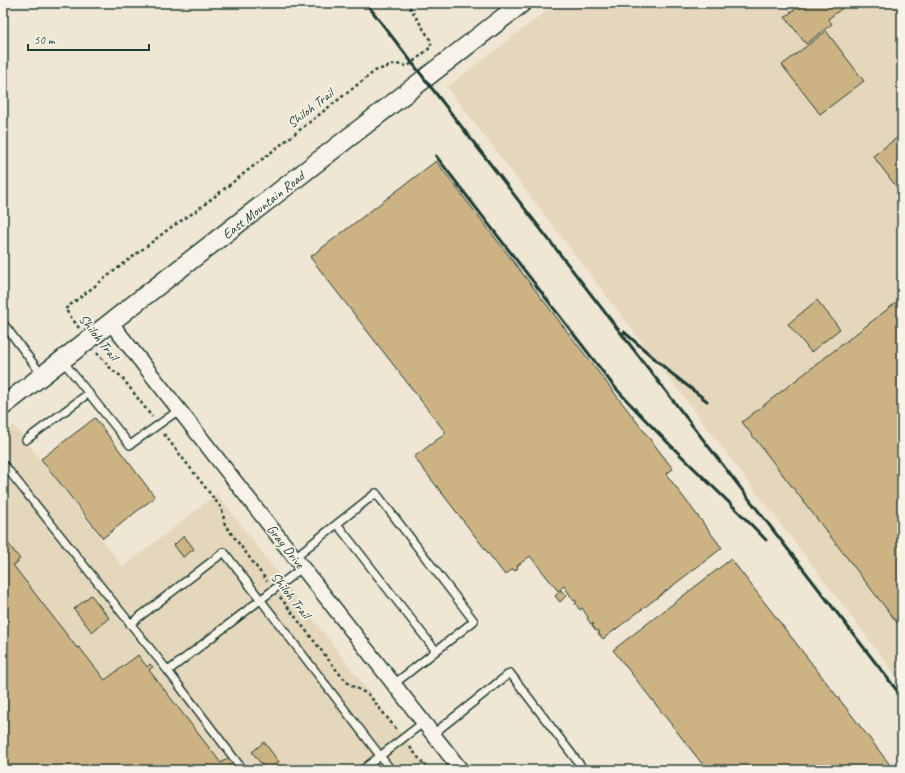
<svg xmlns="http://www.w3.org/2000/svg" width="905" height="773" viewBox="0 0 905 773" font-family="Caveat,sans-serif">
	<style>
		.built { fill: #e5d7bc }
		.building { fill: #cdb383; stroke: #1f3d34 }
		.lines { fill: none; stroke-linecap: round; stroke-linejoin: round }
		.service-casing { stroke: #1f3d34; stroke-width: 10 }
		.minor-casing { stroke: #1f3d34; stroke-width: 17 }
		.tertiary-casing { stroke: #1f3d34; stroke-width: 21 }
		.path { stroke: #1f3d34; stroke-width: 2.5; stroke-dasharray: 3 3; stroke-linecap: butt }
		.service { stroke: #f7f3e8; stroke-width: 7 }
		.minor { stroke: #f7f3e8; stroke-width: 14 }
		.tertiary { stroke: #f7f3e8; stroke-width: 18 }
		.rail { stroke: #1f3d34; stroke-width: 3 }
		.labels { text-anchor: middle; stroke-width: 3.5; stroke-linejoin: round; paint-order: stroke }
		.street-label { font-size: 14px; fill: #1f3d34; stroke: #f7f3e8 }
	</style>
	<rect width="100%" height="100%" fill="#efe6d4"/>
	<filter id="ink" filterUnits="userSpaceOnUse"><feTurbulence type="fractalNoise" baseFrequency=".025" numOctaves="2"/><feDisplacementMap in="SourceGraphic" scale="8" xChannelSelector="R" yChannelSelector="G"/><feConvolveMatrix kernelMatrix="1 2 1 2 8 2 1 2 1" color-interpolation-filters="sRGB"/></filter>
	<g filter="url(#ink)">
		<path class="built" d="M 557,3 L 902,3 L 902,683 L 447,87 Z
			M 14,425 L 123,567 L 217,494 L 429,770 L 3,770 L 3,434 Z"/>
		<path class="building" d="M 803,3 L 849,3 L 828,19 L 832,24 L 806,44 L 785,17 Z
			M 826,31 L 864,81 L 820,114 L 782,65 Z
			M 902,134 L 902,194 L 873,156 Z
			M 436,161 L 673,469 L 666,474 L 722,548 L 603,639 L 598,633 L 600,632 L 598,630 L 596,631 L 592,625 L 594,624 L 591,624 L 587,618 L 588,617 L 582,608 L 580,610 L 575,603 L 577,602 L 575,600 L 574,601 L 564,586 L 558,591 L 530,556 L 517,566 L 518,568 L 515,571 L 513,569 L 505,575 L 414,457 L 446,433 L 310,257 Z
			M 902,298 L 902,629 L 742,422 Z
			M 817,300 L 840,329 L 811,352 L 788,324 Z
			M 95,418 L 155,497 L 103,538 L 41,459 Z
			M 184,536 L 194,549 L 183,557 L 174,545 Z
			M 3,537 L 20,559 L 17,561 L 18,563 L 13,565 L 77,648 L 79,647 L 105,680 L 138,655 L 147,667 L 150,664 L 153,667 L 149,670 L 221,763 L 229,757 L 233,762 L 225,769 L 226,770 L 3,770 Z
			M 731,559 L 894,770 L 707,770 L 613,650 Z
			M 561,590 L 566,596 L 560,602 L 555,596 Z
			M 91,595 L 109,618 L 92,632 L 74,609 Z
			M 264,742 L 279,762 L 268,770 L 266,770 L 252,752 Z"/>
		<g class="lines">
			<g class="service-casing">
				<path id="service" d="M 3,323 L 42,375
					M 62,360 L 130,445 L 179,410
					M 26,440 L 89,393
					M 3,467 L 5,466 L 168,671
					M 337,524 L 436,651
					M 295,557 L 376,493 L 474,621 L 394,684
					M 130,624 L 224,552 L 391,770
					M 433,734 L 510,673 L 584,770
					M 243,770 L 168,671 L 303,567
					M 362,770 L 424,722"/>
			</g>
			<g class="minor-casing">
				<path id="minor" d="M 111,323 L 461,770"/>
			</g>
			<g class="tertiary-casing">
				<path id="tertiary" d="M 3,406 L 522,3"/>
			</g>
			<path class="path" d="M 79,328 L 65,309 L 170,228 L 196,211 L 375,71 L 395,64 L 408,66 L 431,47 L 431,41 L 407,3
				M 97,353 L 113,371 L 121,376 L 152,417
				M 164,434 L 222,509 L 225,525 L 267,581
				M 280,597 L 338,672 L 349,684 L 369,695 L 397,730
				M 410,747 L 428,770"/>
			<use href="#service" class="service"/>
			<use href="#minor" class="minor"/>
			<use href="#tertiary" class="tertiary"/>
			<path class="rail" d="M 366,3 L 902,697
				M 436,156 L 613,385 C 661,440 716,487 766,540
				M 624,332 L 671,373 L 707,401"/>
		</g>
	</g>
	<g class="labels">
		<g class="street-label">
			<text transform="translate(310 108) rotate(-38)" y="5">Shiloh Trail</text>
			<text transform="translate(263 205) rotate(-38)" y="5">East Mountain Road</text>
			<text transform="translate(99 337) rotate(52)" y="5">Shiloh Trail</text>
			<text transform="translate(286 546) rotate(52)" y="5">Gray Drive</text>
			<text transform="translate(291 595) rotate(52)" y="5">Shiloh Trail</text>
		</g>
	</g>
	<rect width="905" height="773" fill="none" stroke="#f7f3e8" stroke-width="16"/>
	<rect x="8" y="8" width="889" height="757" fill="none" stroke="#1f3d34" stroke-width="1.5" filter="url(#ink)"/>
	<path d="M28 44v6h121v-6" fill="none" stroke="#1f3d34" stroke-width="2"/>
	<text x="34" y="44" font-size="12" fill="#1f3d34" stroke="#f7f3e8" stroke-width="3" paint-order="stroke">50 m</text>
</svg>
